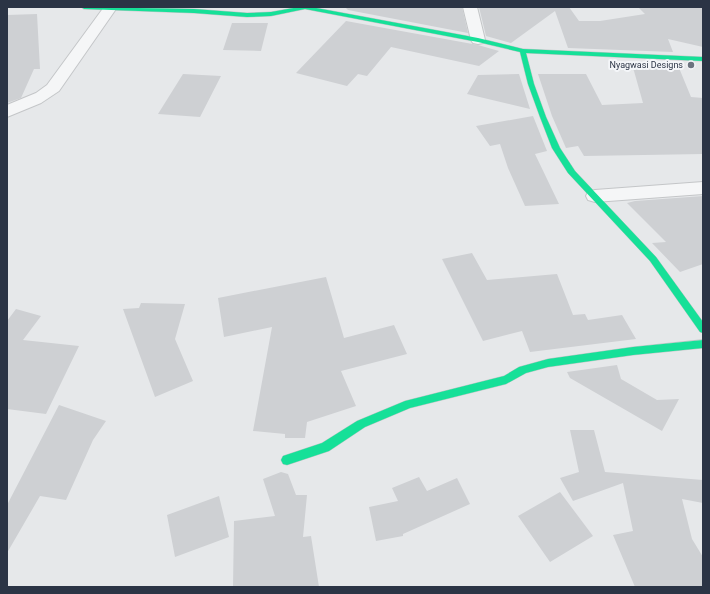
<svg xmlns="http://www.w3.org/2000/svg" width="710" height="594" viewBox="0 0 710 594" font-family="Roboto,sans-serif">
	<style>
		.building { fill: #ced0d3 }
		.lines { fill: none; stroke-linecap: round; stroke-linejoin: round }
		.street-casing { stroke: #c4c6c8; stroke-width: 2 }
		.fast-casing { stroke: #c4c6c8; stroke-width: 1 }
		.street { fill: #f5f6f7; fill-rule: evenodd }
		.fast { fill: #16e098; fill-rule: evenodd }
		.poi-dot { fill: #6c737f; stroke: #f4f6f9; stroke-width: 1.5 }
		.labels { text-anchor: middle; stroke-width: 4; stroke-linejoin: round; paint-order: stroke }
		.far-poi-label { font-size: 9px; fill: #2b3445; stroke: #f4f6f9; text-anchor: end }
	</style>
	<rect width="100%" height="100%" fill="#e6e8ea"/>
	<path class="building" d="M 345,7 L 462,7 L 468,33 L 348,10 Z
		M 479,7 L 569,7 L 579,21 L 600,21 L 645,14 L 638,7 L 703,7 L 703,47 L 668,39 L 673,52 L 568,48 L 555,11 L 511,43 L 486,36 Z
		M 37,14 L 40,69 L 34,69 L 21,98 L 7,103 L 7,15 Z
		M 346,21 L 478,45 L 499,51 L 479,66 L 391,47 L 367,76 L 358,74 L 347,86 L 296,73 Z
		M 232,23 L 268,23 L 261,51 L 223,50 Z
		M 629,61 L 677,63 L 691,97 L 703,98 L 703,154 L 584,156 L 578,146 L 566,148 L 552,116 L 538,74 L 586,74 L 602,105 L 643,103 L 634,71 Z
		M 183,74 L 221,76 L 200,117 L 158,114 Z
		M 519,74 L 530,109 L 467,94 L 478,75 Z
		M 533,116 L 547,151 L 535,154 L 559,204 L 525,206 L 508,168 L 500,144 L 490,146 L 476,126 Z
		M 703,196 L 703,264 L 680,272 L 652,243 L 666,242 L 627,203 L 635,201 Z
		M 472,253 L 487,280 L 557,274 L 573,315 L 585,314 L 588,320 L 622,315 L 636,339 L 530,352 L 522,331 L 483,341 L 442,259 Z
		M 326,277 L 344,338 L 394,325 L 407,354 L 341,371 L 356,406 L 307,422 L 305,438 L 285,438 L 285,434 L 253,431 L 272,327 L 224,337 L 218,298 Z
		M 141,303 L 185,304 L 175,339 L 193,381 L 155,397 L 123,309 L 139,308 Z
		M 16,309 L 41,316 L 23,340 L 79,346 L 46,414 L 7,409 L 7,321 Z
		M 617,365 L 621,379 L 657,400 L 679,399 L 662,431 L 570,378 L 567,372 Z
		M 59,405 L 106,421 L 93,440 L 66,500 L 40,496 L 7,553 L 7,505 Z
		M 570,430 L 594,430 L 605,472 L 703,480 L 703,503 L 682,499 L 692,539 L 703,557 L 703,587 L 635,587 L 613,535 L 633,531 L 623,483 L 573,501 L 560,478 L 579,472 Z
		M 281,472 L 288,474 L 296,495 L 307,495 L 303,537 L 311,536 L 319,587 L 233,587 L 234,521 L 275,516 L 263,479 Z
		M 419,477 L 427,491 L 457,478 L 470,504 L 403,534 L 403,536 L 376,541 L 369,507 L 398,501 L 392,488 Z
		M 560,492 L 593,536 L 550,562 L 518,516 Z
		M 219,496 L 229,537 L 175,557 L 167,515 Z"/>
	<g class="lines">
		<g class="street-casing">
			<path id="street" d="M 104,7 L 114,7 L 116,9 L 59,91 L 41,103 L 7,117 L 7,105 L 36,93 L 47,85 Z
				M 463,7 L 477,7 L 485,40 L 483,43 L 478,44 L 473,43 L 471,40 Z
				M 703,182 L 703,194 L 595,202 L 588,200 L 586,196 L 588,192 L 595,190 Z"/>
		</g>
		<g class="fast-casing">
			<path id="fast" d="M 81,7 L 194,9 L 247,13 L 271,12 L 299,7 L 311,7 L 478,38 L 523,49 L 703,57 L 703,61 L 526,53 L 534,84 L 546,117 L 560,148 L 575,171 L 656,257 L 703,322 L 703,333 L 700,332 L 650,261 L 568,173 L 552,148 L 540,117 L 528,84 L 520,52 L 478,42 L 305,9 L 271,16 L 247,17 L 194,13 L 84,9 Z
				M 703,340 L 703,348 L 633,355 L 548,367 L 526,373 L 506,384 L 410,408 L 365,427 L 329,451 L 287,465 L 283,464 L 281,460 L 283,456 L 322,443 L 357,421 L 405,401 L 504,376 L 519,367 L 548,359 L 633,347 Z"/>
		</g>
		<use href="#street" class="street"/>
		<use href="#fast" class="fast"/>
	</g>
	<circle class="poi-dot" cx="691" cy="65" r="4"/>
	<g class="labels">
		<g class="far-poi-label">
			<text x="683" y="68">Nyagwasi Designs</text>
		</g>
	</g>
	<rect width="710" height="594" fill="none" stroke="#2b3445" stroke-width="16"/>
</svg>
